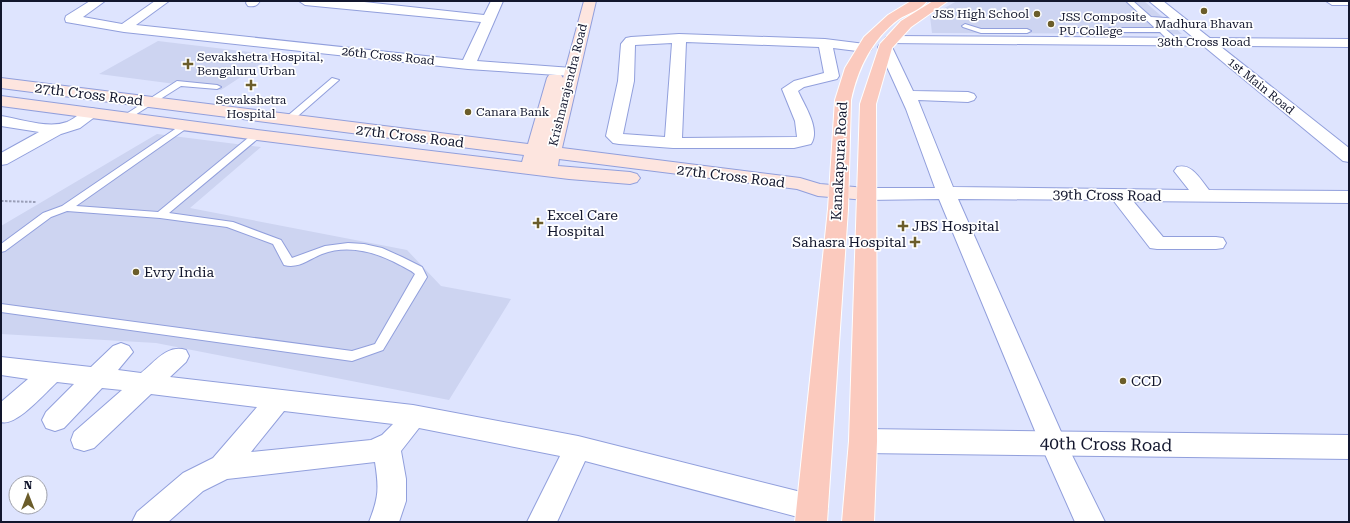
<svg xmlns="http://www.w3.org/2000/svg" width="1350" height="523" viewBox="0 0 1350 523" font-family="'Roboto Serif',serif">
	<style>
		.built { fill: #cdd4f1 }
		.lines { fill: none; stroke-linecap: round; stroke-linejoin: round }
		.service-casing { stroke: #919fdc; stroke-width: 2 }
		.minor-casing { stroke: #919fdc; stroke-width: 2 }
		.tertiary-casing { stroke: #919fdc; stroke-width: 2 }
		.secondary-casing { stroke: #919fdc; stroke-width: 2 }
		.primary-casing { stroke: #fff; stroke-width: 2 }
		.path { stroke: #9a9fb8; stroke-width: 2; stroke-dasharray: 2.5 1.5; stroke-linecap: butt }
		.service { fill: #fff; fill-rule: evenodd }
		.minor { fill: #fff; fill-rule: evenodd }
		.tertiary { fill: #fff; fill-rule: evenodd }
		.secondary { fill: #fde5df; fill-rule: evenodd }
		.primary { fill: #fbcabe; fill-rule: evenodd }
		.poi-dot { fill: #6b5d2a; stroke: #fff; stroke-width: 1.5 }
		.labels { text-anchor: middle; stroke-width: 3.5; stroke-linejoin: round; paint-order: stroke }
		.far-poi-label { font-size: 12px; fill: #12162d; stroke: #fff; text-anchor: start }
		.far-street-label { font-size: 12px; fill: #12162d; stroke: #fff }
		.street-label { font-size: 14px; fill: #12162d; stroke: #fff }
		.poi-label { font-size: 14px; fill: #12162d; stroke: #fff; text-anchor: start }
		.near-street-label { font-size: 17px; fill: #12162d; stroke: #fff }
	</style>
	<rect width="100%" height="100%" fill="#dee4fe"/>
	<path class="built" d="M 957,1 L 1144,1 L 1182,34 L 932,33 L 930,16 Z
		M 158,41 L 274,55 L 221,90 L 99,74 Z
		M 157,134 L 261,147 L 190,208 L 407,250 L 441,286 L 511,299 L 449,400 L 156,343 L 1,334 L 1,226 Z"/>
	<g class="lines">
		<g class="service-casing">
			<path id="service" d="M 1126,1 L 1133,1 L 1151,17 L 1180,19 L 1180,21 L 1178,22 L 1156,21 L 1177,39 L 1177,43 L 1171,43 L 1160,32 L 1065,32 L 1062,30 L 1065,28 L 1155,28 Z
				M 965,24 L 981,29 L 1027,29 L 1031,31 L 1027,33 L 981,33 L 963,27 L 962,26 Z
				M 332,78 L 339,80 L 291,122 L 285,122 L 285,118 Z
				M 177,81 L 217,85 L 221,87 L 217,89 L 181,86 L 127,120 L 124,121 L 120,118 Z
				M 184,123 L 188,126 L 187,128 L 76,206 L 158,212 L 254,133 L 260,133 L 260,137 L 169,213 L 233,222 L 281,240 L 292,258 L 325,246 L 348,243 L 364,244 L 382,248 L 402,257 L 422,267 L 427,277 L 383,350 L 352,361 L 1,312 L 1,304 L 352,351 L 375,344 L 415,274 C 411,270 405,268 400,265 C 376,252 348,244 322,254 C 309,259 299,269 284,265 L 273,244 L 227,227 L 160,218 L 67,211 L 51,217 L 5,251 L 1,252 L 1,244 L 43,213 L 62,206 Z"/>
		</g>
		<g class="minor-casing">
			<path id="minor" d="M 90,1 L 105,1 L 83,17 L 122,24 L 155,1 L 169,1 L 136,25 L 463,60 L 481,22 L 305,5 L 299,1 L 355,1 L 484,15 L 491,1 L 503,1 L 477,61 L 572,68 L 577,69 L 579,72 L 577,75 L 572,76 L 468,69 L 124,32 L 66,22 L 65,19 L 66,16 Z
				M 247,1 L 260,1 C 257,6 254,7 248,6 L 246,3 Z
				M 1149,1 L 1163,1 L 1349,148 L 1349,162 L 1343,161 Z
				M 1326,1 L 1349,1 L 1349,5 L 1332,5 Z
				M 679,34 L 825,39 L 865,44 L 870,45 L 872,48 L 870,51 L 865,52 L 833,48 L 839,76 L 837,79 L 804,87 L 798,91 C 804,105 821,129 811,144 L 794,148 L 673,148 L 619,144 L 613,143 L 606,136 L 618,81 L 621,44 L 626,38 L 631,37 ZM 686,42 L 819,47 L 824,73 L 794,81 L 782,89 L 795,121 L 797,137 L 682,138 ZM 672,43 L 665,137 L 623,134 L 634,81 L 635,45 Z
				M 885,43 L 890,44 L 892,47 L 913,91 L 968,92 L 974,94 L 976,97 L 974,100 L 968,102 L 918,100 L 953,187 L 1189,190 L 1174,171 L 1177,167 C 1192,163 1200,179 1209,190 L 1349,191 L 1349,203 L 1133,201 L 1163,237 L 1216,237 L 1223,238 L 1226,243 L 1223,248 L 1216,249 L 1157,249 L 1150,248 L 1113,200 L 958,199 L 1066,443 L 1105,522 L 1075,522 L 1040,443 L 939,199 L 866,200 L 859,198 L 857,194 L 859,190 L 866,188 L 935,188 L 906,109 L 878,47 L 880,44 Z
				M 92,108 L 98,110 L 100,113 L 80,128 L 61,134 L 7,164 L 1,165 L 1,153 L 39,132 L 1,126 L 1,116 C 21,119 48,129 67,122 C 76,118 82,111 92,108 Z
				M 121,343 L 129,346 L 133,352 L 118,370 L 141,373 C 155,362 167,344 186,350 L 189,356 L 186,362 L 170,377 L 413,405 L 578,436 L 813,495 L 823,499 L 828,508 L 823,517 L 813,521 L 585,461 L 557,522 L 527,522 L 560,456 L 419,428 L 401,451 L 406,479 L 406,501 L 399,522 L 369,522 C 379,497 379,488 375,462 L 227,479 L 203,491 L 168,522 L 132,522 L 137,512 L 183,473 L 213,458 L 257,407 L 151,394 L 94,448 L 84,451 L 74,448 L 71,440 L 74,432 L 122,390 L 102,388 L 64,428 L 55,431 L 46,428 L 42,420 L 46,412 L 74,384 L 57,382 C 45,393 16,427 1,422 L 1,402 L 28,379 L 1,375 L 1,357 L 91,367 L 113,346 ZM 284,411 L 393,424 L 382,435 L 371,440 L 251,452 Z"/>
		</g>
		<g class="tertiary-casing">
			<path id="tertiary" d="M 891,36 L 1349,39 L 1349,47 L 886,43 L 884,40 L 886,37 Z
				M 863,429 L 1349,435 L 1349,459 L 863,453 L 853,449 L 849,441 L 853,433 Z"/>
		</g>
		<g class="secondary-casing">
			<path id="secondary" d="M 584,1 L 596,1 L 562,148 L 800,178 L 820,184 L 866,188 L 873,190 L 876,194 L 873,198 L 866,200 L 818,196 L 797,189 L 559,159 L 558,166 L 630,172 L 637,174 L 640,178 L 637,182 L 630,184 L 569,179 L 257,140 L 1,106 L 1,96 L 257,130 L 522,162 L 524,155 L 1,88 L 1,78 L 528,144 L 547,78 L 549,75 L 561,75 L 563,78 Z"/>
		</g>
		<g class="primary-casing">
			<path id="primary" d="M 911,1 L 927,1 C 922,9 907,14 899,19 C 872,39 858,68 851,100 L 848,209 L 827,522 L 795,522 L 828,209 L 835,100 L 845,68 L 864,37 L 888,15 Z
				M 933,1 L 948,1 L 911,27 L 892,48 L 876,104 L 877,441 L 874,522 L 842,522 L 849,441 L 860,104 L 880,44 L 901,21 Z"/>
		</g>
		<path class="path" d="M 1,201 L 36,202"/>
		<use href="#service" class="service"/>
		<use href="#minor" class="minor"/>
		<use href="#tertiary" class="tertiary"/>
		<use href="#secondary" class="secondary"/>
		<use href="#primary" class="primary"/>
	</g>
	<g class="poi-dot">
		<circle cx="1204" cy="11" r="4"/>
		<circle cx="1037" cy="14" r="4"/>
		<circle cx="1051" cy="24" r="4"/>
		<path d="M186 58h4v4h4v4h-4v4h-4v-4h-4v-4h4z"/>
		<path d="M249 79h4v4h4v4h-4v4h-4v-4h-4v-4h4z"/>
		<circle cx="468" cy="112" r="4"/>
		<path d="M536 217h4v4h4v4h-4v4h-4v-4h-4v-4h4z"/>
		<path d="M901 220h4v4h4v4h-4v4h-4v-4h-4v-4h4z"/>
		<path d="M913 236h4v4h4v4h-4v4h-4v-4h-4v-4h4z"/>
		<circle cx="136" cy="272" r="4"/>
		<circle cx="1123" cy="381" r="4"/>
	</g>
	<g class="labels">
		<g class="far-poi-label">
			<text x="1029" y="18" text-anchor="end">JSS High School</text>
			<text x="1059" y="21">JSS Composite<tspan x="1059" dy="14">PU College</tspan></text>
			<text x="1204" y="28" text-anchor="middle">Madhura Bhavan</text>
			<text x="197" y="61">Sevakshetra Hospital,<tspan x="197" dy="14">Bengaluru Urban</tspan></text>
			<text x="251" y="104" text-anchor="middle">Sevakshetra<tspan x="251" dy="14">Hospital</tspan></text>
			<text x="476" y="116">Canara Bank</text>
		</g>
		<g class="far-street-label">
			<text x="1204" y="46">38th Cross Road</text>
			<text transform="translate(388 56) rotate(6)" y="4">26th Cross Road</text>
			<text transform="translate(568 85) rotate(-76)" y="4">Krishnarajendra Road</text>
			<text transform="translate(1261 86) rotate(39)" y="4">1st Main Road</text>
		</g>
		<g class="street-label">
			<text transform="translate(89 94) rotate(7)" y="5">27th Cross Road</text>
			<text transform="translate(410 136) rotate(7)" y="5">27th Cross Road</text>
			<text transform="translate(839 161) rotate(-87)" y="5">Kanakapura Road</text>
			<text transform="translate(731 176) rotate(7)" y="5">27th Cross Road</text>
			<text transform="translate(1107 195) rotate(1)" y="5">39th Cross Road</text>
		</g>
		<g class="poi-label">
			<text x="547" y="220">Excel Care<tspan x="547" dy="16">Hospital</tspan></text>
			<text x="912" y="231">JBS Hospital</text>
			<text x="906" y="247" text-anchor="end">Sahasra Hospital</text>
			<text x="144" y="277">Evry India</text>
			<text x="1131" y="386">CCD</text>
		</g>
		<g class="near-street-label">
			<text transform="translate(1106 444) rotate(1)" y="6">40th Cross Road</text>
		</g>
	</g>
	<rect width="1350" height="523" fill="none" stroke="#12162d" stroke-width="4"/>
	<g transform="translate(28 495)"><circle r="19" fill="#ffffff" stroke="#a0a2ab"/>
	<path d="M0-3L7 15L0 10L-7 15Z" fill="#6b5d2a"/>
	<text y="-6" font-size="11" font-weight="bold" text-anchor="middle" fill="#12162d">N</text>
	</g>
</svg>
